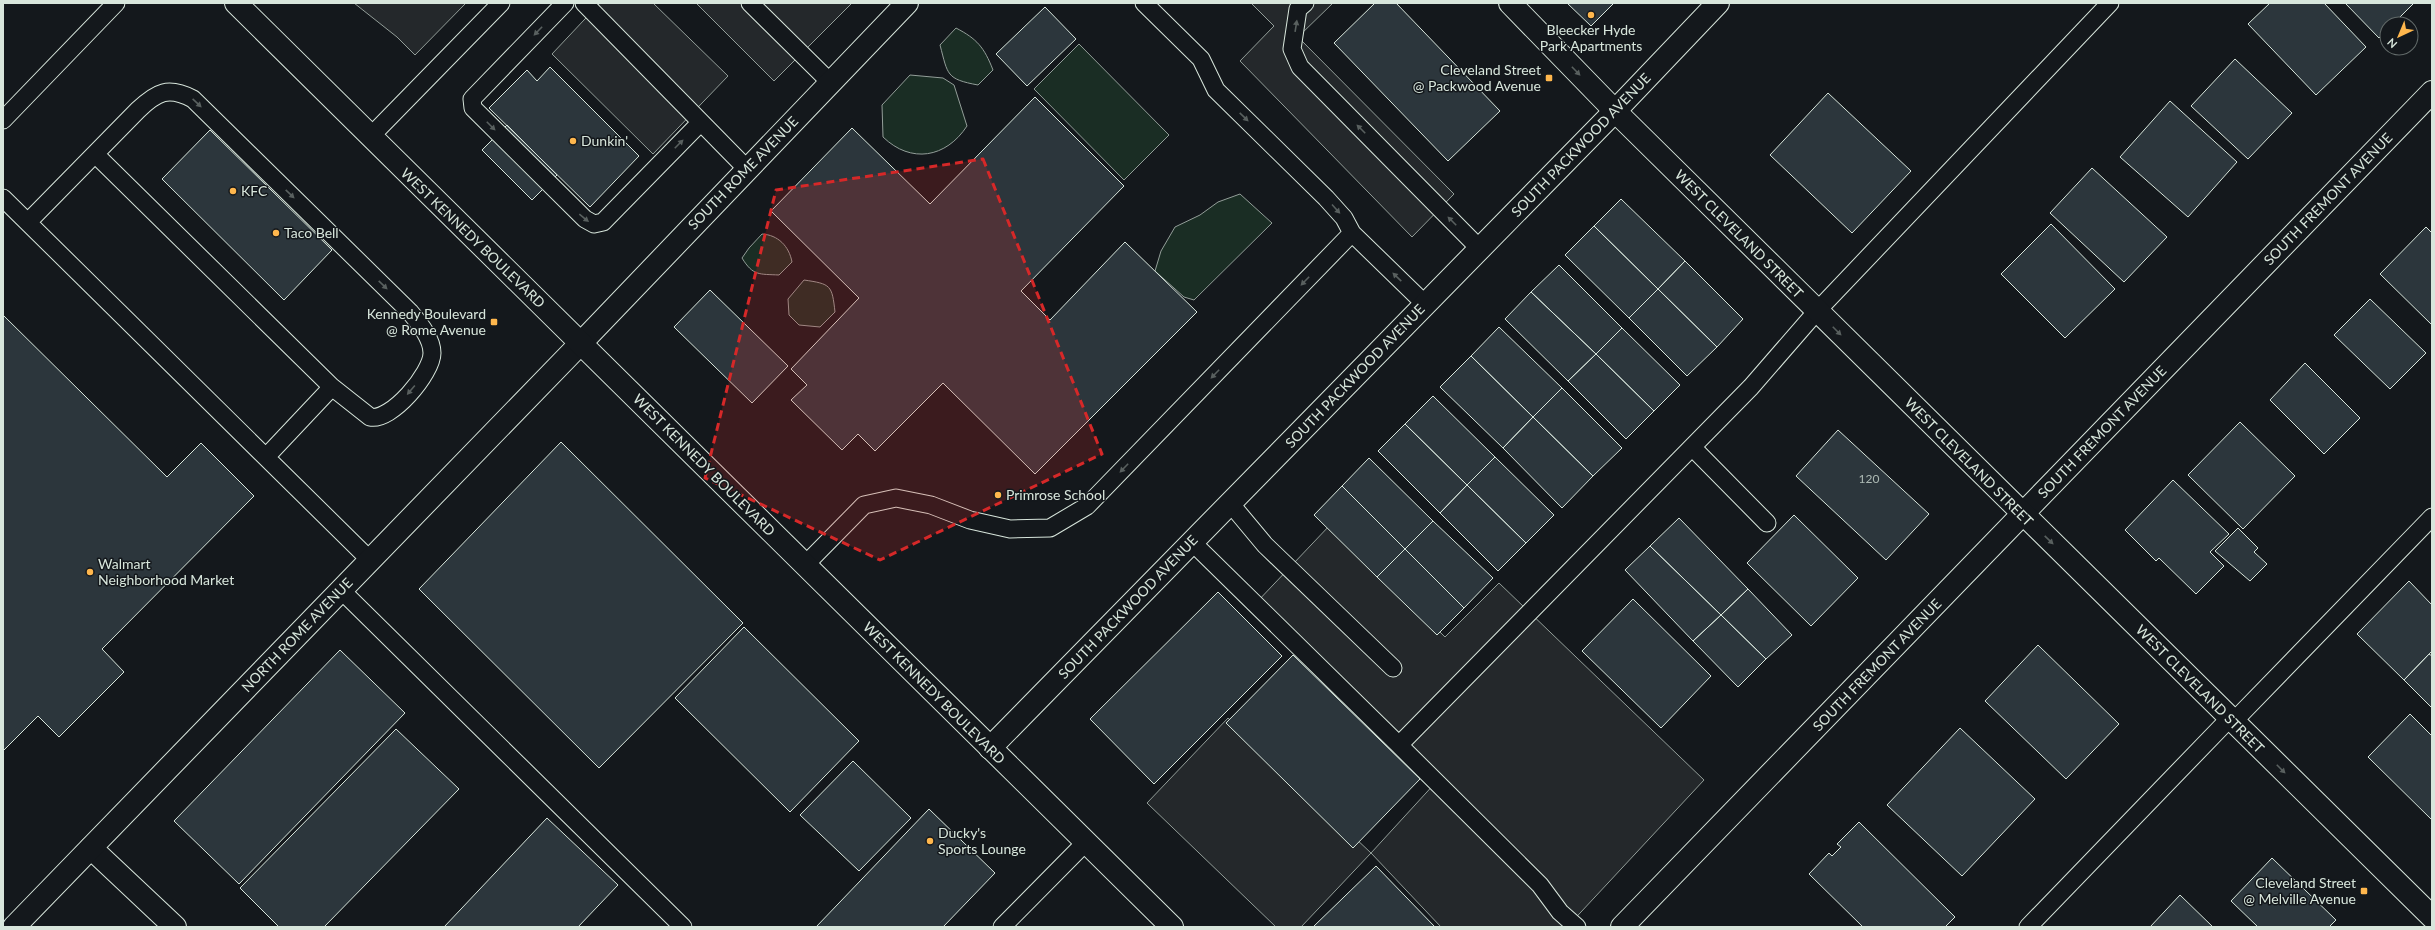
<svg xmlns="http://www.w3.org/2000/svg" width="2435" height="930" viewBox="0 0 2435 930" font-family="Lato,sans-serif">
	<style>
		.green { fill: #1a2d24; stroke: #939e99 }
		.parking { fill: #24282b; stroke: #939e99 }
		.building { fill: #2c363c; stroke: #d8e6dc }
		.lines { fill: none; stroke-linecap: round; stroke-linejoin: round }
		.lane-casing { stroke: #d8e6dc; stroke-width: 19 }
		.street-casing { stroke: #d8e6dc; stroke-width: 24 }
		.secondary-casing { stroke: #d8e6dc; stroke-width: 24 }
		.primary-casing { stroke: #d8e6dc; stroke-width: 24 }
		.lane { stroke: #14181c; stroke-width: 17 }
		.street { stroke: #14181c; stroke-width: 22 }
		.secondary { stroke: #14181c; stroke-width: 22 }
		.primary { stroke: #14181c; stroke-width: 22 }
		.oneway { fill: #59605f }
		.marked { fill: #d62828; fill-opacity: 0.2; stroke: #d62828; stroke-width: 3; stroke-dasharray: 8 5; stroke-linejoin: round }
		.poi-dot { fill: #ffb74d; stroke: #14181c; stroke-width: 1.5 }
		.labels { text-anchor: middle; stroke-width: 3; stroke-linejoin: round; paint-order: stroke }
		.number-label { font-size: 12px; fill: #adbab4 }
		.poi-label { font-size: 14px; fill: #d8e6dc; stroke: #14181c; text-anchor: start }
		.street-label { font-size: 14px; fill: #d8e6dc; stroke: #14181c }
	</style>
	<rect width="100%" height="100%" fill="#14181c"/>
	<path class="green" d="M 956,28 C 977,39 984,47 993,70 L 978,85 C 946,79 948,75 940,45 Z
		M 1079,44 L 1169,135 L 1124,180 L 1034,89 Z
		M 910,75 L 943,78 L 954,85 L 967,126 C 946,158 911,164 883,137 L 882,105 Z
		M 1240,194 L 1272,223 L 1194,300 L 1184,297 L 1155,271 L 1161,251 L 1175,227 L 1200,215 L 1218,202 Z
		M 762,234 C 778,235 789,246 792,262 L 779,275 C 759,274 753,276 742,258 L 749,248 Z
		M 804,280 C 831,284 832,285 835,312 L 820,327 L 799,325 L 789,315 L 788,299 Z"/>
	<path class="parking" d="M 354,3 L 466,3 L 415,55 L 397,37 Z
		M 600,3 L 653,3 L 728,76 L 653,154 L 552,54 Z
		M 696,3 L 852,3 L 774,81 Z
		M 1251,3 L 1333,3 L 1298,37 L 1454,194 L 1412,237 L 1240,61 L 1274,26 Z
		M 1331,524 L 1445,637 L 1499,583 L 1704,780 L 1567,927 L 1441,927 L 1371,853 L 1301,927 L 1276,927 L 1147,803 L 1228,718 L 1371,853 L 1437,781 L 1255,604 Z"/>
	<path class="building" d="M 1375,3 L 1396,3 L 1500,111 L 1448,161 L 1334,43 Z
		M 1567,3 L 1614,3 L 1591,26 Z
		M 2270,3 L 2324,3 L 2366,47 L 2316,95 L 2248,24 Z
		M 2345,3 L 2414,3 L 2393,24 L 2387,24 L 2387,30 L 2379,38 Z
		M 1045,7 L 1076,39 L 1027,86 L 996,54 Z
		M 2235,59 L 2292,113 L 2248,159 L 2191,106 Z
		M 550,67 L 639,156 L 590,207 L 489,108 L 527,70 L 537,81 Z
		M 1828,93 L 1911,171 L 1852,233 L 1770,155 Z
		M 1035,97 L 1124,186 L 1021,291 L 1050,320 L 1125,242 L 1197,312 L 1035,474 L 943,383 L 875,451 L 858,434 L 842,450 L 791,400 L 807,385 L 791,369 L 859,298 L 771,211 L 852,128 L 930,204 Z
		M 2170,101 L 2237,162 L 2188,217 L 2120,157 Z
		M 507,125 L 557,175 L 532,200 L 482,150 Z
		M 210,130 L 332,250 L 284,300 L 162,179 Z
		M 2092,168 L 2167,237 L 2124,282 L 2050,213 Z
		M 1621,199 L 1685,261 L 1658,289 L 1594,226 Z
		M 2051,224 L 2115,289 L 2065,338 L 2001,274 Z
		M 1594,226 L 1658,289 L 1629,318 L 1565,255 Z
		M 2426,227 L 2432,233 L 2432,325 L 2380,274 Z
		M 1685,261 L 1743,319 L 1717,347 L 1658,289 Z
		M 1559,265 L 1622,328 L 1596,354 L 1531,292 Z
		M 1658,289 L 1717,347 L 1687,376 L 1629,318 Z
		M 710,290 L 788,366 L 752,403 L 674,327 Z
		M 1531,292 L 1596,354 L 1568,381 L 1505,319 Z
		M 2370,299 L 2426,353 L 2390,389 L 2334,335 Z
		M 3,315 L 167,477 L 201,443 L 254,496 L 102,649 L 124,672 L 59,737 L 38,716 L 3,751 Z
		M 1499,327 L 1562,388 L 1533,417 L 1471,356 Z
		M 1622,328 L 1680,385 L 1654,411 L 1596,354 Z
		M 1596,354 L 1654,411 L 1626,439 L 1568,381 Z
		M 1471,356 L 1533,417 L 1503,448 L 1440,387 Z
		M 2305,363 L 2360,418 L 2324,454 L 2270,400 Z
		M 1562,388 L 1622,448 L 1593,476 L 1533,417 Z
		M 1433,396 L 1495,457 L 1467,485 L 1405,424 Z
		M 1533,417 L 1593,476 L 1562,508 L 1503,448 Z
		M 2240,422 L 2295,476 L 2243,529 L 2188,475 Z
		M 1405,424 L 1467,485 L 1440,513 L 1378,451 Z
		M 1838,430 L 1929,514 L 1886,560 L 1796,476 Z
		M 561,442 L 743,623 L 599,768 L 419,589 Z
		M 1495,457 L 1554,515 L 1526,543 L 1467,485 Z
		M 1369,458 L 1433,521 L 1405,549 L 1342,486 Z
		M 2173,480 L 2229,534 L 2210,552 L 2224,566 L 2196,594 L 2159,558 L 2156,561 L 2125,530 Z
		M 1467,485 L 1526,543 L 1498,571 L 1440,513 Z
		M 1342,486 L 1405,549 L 1377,577 L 1314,515 Z
		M 1794,515 L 1858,578 L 1811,626 L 1747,563 Z
		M 1679,518 L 1748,589 L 1721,615 L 1650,546 Z
		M 1433,521 L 1493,578 L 1464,608 L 1405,549 Z
		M 2238,528 L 2258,548 L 2254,552 L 2267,564 L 2250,581 L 2215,551 Z
		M 1650,546 L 1721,615 L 1693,641 L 1625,570 Z
		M 1405,549 L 1464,608 L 1437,635 L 1377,577 Z
		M 2409,581 L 2432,605 L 2432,651 L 2404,680 L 2357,634 Z
		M 1748,589 L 1792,635 L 1766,659 L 1721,615 Z
		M 1218,592 L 1282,656 L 1154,784 L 1090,719 Z
		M 1633,599 L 1711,676 L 1661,728 L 1582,651 Z
		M 1721,615 L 1766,659 L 1738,687 L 1693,641 Z
		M 744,627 L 859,741 L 790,812 L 675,698 Z
		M 2038,645 L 2119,724 L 2066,779 L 1985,701 Z
		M 340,650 L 405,713 L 239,884 L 174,821 Z
		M 2429,654 L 2432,656 L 2432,708 L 2404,680 Z
		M 1293,655 L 1420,779 L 1353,848 L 1226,723 Z
		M 2410,714 L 2432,736 L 2432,820 L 2368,757 Z
		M 1960,728 L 2035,799 L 1962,876 L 1887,805 Z
		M 396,729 L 459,789 L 324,927 L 279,927 L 240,888 Z
		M 853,761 L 911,818 L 859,871 L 800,815 Z
		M 929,809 L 995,873 L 943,927 L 816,927 Z
		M 547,818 L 618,885 L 578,927 L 444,927 Z
		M 1859,822 L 1955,917 L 1945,927 L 1863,927 L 1809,874 L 1829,853 L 1832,856 L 1841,847 L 1837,844 Z
		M 2272,858 L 2336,920 L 2329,927 L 2258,927 L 2231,901 Z
		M 1376,866 L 1435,927 L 1313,927 Z
		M 2180,895 L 2213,927 L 2150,927 Z"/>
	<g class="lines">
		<g class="lane-casing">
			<path id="lane" d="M 565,3 L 472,99 L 473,108 L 585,219 L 594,224 L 603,222 L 701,122
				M 584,3 L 747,169
				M 750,3 L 830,82
				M 1144,3 L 1201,59 L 1216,90 L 1326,198 L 1344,218 L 1352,233
				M 1305,3 L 1298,9 L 1292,49 L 1300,67 L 1480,249
				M 3,120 L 116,3
				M 370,137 L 501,3
				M 3,198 L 370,560
				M 28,222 L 138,110 C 157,92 168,86 193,99 L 410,312 C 419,323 432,338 432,353 C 432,373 391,422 370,417 L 332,387 L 95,154
				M 1692,447 L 1767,523
				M 266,457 L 332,387
				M 1230,503 L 1265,545 L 1393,668
				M 1192,542 L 1399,745
				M 805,565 L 864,505 L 896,498 L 931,505 L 970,520 L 1010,529 L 1050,528 L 1087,506 L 1352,233 L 1425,304
				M 341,590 L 683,927
				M 2233,722 L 2432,517
				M 1002,927 L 1086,842
				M 1577,927 L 1560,912 L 1540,885 L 1399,745 L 1751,387 L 1817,311 L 2110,3
				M 2028,927 L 2230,718"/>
		</g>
		<g class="street-casing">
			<path id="street" d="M 581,343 L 907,3
				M 990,748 L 1615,111 L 1718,3
				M 91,848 L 175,927
				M 1622,927 L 2432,92"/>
		</g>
		<g class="secondary-casing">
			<path id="secondary" d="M 1510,3 L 1615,111 L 2432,917
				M 14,927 L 581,343"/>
		</g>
		<g class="primary-casing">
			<path id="primary" d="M 236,3 L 1172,927"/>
		</g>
		<use href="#lane" class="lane"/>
		<use href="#street" class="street"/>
		<use href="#secondary" class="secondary"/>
		<use href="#primary" class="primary"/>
	</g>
	<defs><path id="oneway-solid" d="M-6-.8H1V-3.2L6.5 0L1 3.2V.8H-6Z"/></defs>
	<g class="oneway">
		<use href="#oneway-solid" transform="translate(1296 26) rotate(-81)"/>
		<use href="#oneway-solid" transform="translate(538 31) rotate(134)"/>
		<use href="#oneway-solid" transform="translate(1576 71) rotate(46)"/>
		<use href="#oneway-solid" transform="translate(197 103) rotate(43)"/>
		<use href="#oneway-solid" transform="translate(1244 117) rotate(44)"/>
		<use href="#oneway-solid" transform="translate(491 126) rotate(45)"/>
		<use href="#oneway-solid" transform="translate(1361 129) rotate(-135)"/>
		<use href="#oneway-solid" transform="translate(679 144) rotate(-45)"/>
		<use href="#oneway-solid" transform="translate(290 194) rotate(44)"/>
		<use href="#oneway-solid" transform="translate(1336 209) rotate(48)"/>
		<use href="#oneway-solid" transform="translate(584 218) rotate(39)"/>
		<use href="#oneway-solid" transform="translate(1452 221) rotate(-135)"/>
		<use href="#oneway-solid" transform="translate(1397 277) rotate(-136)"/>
		<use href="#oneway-solid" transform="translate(1305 281) rotate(134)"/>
		<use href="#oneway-solid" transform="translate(383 285) rotate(44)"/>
		<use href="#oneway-solid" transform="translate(1837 331) rotate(45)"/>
		<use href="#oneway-solid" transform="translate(1215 374) rotate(134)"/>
		<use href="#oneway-solid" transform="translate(411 390) rotate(130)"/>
		<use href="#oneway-solid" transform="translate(1124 468) rotate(134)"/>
		<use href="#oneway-solid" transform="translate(2049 540) rotate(44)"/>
		<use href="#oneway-solid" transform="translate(2281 769) rotate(45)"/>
	</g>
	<path class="marked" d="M 983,159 L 1102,454 L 880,560 L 705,478 L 776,190 Z"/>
	<g class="poi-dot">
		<circle cx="1591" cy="15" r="4"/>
		<rect x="1545" y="74" width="8" height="8" rx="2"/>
		<circle cx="573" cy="141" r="4"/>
		<circle cx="233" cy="191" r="4"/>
		<circle cx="276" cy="233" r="4"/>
		<rect x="490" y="318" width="8" height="8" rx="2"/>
		<circle cx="998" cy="495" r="4"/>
		<circle cx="90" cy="572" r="4"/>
		<circle cx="930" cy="841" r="4"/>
		<rect x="2360" y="887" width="8" height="8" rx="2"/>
	</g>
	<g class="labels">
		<g class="number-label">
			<text x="1869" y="483">120</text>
		</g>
		<g class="poi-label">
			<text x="1591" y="35" text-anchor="middle">Bleecker Hyde<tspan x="1591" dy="16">Park Apartments</tspan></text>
			<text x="1541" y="75" text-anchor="end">Cleveland Street<tspan x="1541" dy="16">@ Packwood Avenue</tspan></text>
			<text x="581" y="146">Dunkin'</text>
			<text x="241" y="196">KFC</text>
			<text x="284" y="238">Taco Bell</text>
			<text x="486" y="319" text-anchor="end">Kennedy Boulevard<tspan x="486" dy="16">@ Rome Avenue</tspan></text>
			<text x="1006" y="500">Primrose School</text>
			<text x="98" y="569">Walmart<tspan x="98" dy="16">Neighborhood Market</tspan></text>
			<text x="938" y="838">Ducky's<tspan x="938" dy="16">Sports Lounge</tspan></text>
			<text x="2356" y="888" text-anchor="end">Cleveland Street<tspan x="2356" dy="16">@ Melville Avenue</tspan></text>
		</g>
		<g class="street-label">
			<text transform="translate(1581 145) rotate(-46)" y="5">SOUTH PACKWOOD AVENUE</text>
			<text transform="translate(743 173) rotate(-46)" y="5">SOUTH ROME AVENUE</text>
			<text transform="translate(2328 199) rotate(-46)" y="5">SOUTH FREMONT AVENUE</text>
			<text transform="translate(1739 234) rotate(45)" y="5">WEST CLEVELAND STREET</text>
			<text transform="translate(473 238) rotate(44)" y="5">WEST KENNEDY BOULEVARD</text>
			<text transform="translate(1355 376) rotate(-46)" y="5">SOUTH PACKWOOD AVENUE</text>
			<text transform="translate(2102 432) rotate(-46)" y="5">SOUTH FREMONT AVENUE</text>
			<text transform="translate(1969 462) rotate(45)" y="5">WEST CLEVELAND STREET</text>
			<text transform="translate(704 465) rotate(45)" y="5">WEST KENNEDY BOULEVARD</text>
			<text transform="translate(1128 607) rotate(-46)" y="5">SOUTH PACKWOOD AVENUE</text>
			<text transform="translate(297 635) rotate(-46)" y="5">NORTH ROME AVENUE</text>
			<text transform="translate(1877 665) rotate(-46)" y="5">SOUTH FREMONT AVENUE</text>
			<text transform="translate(2200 689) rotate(45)" y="5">WEST CLEVELAND STREET</text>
			<text transform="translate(934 693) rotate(45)" y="5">WEST KENNEDY BOULEVARD</text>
		</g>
	</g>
	<rect width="2435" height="930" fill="none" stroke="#d8e6dc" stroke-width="8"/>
	<g transform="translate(2399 36) rotate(224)"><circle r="19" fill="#14181c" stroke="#626a69"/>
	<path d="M0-3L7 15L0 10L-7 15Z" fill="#ffb74d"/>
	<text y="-6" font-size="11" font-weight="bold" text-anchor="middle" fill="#d8e6dc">N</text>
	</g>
</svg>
